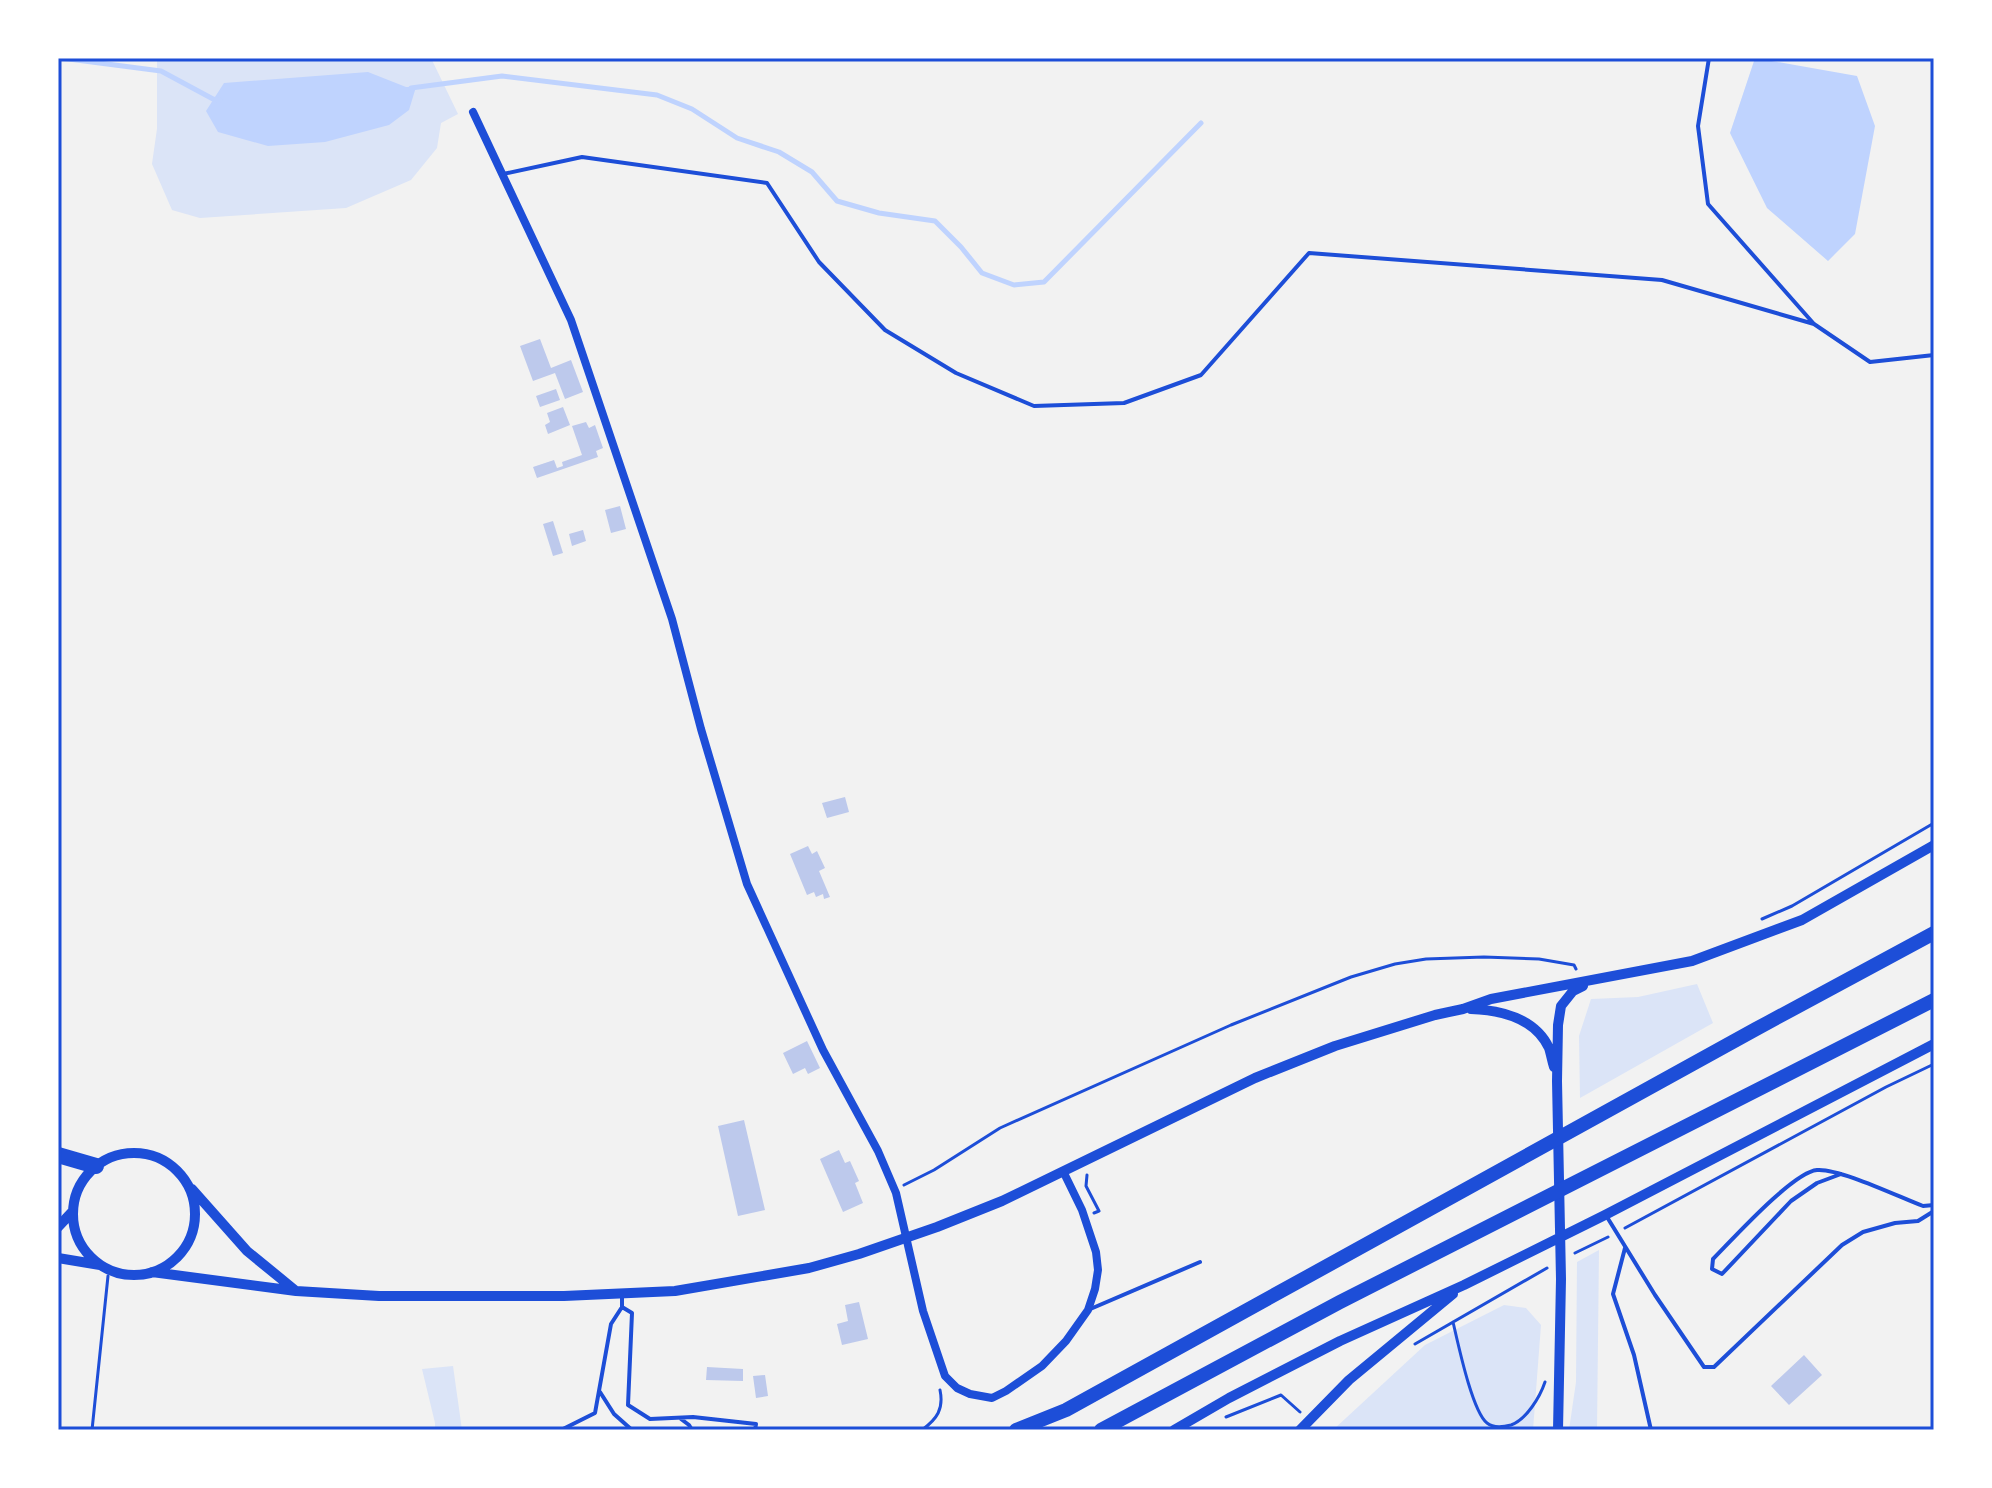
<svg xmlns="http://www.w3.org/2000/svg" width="1992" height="1488" viewBox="0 0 1992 1488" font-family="'Open Sans',sans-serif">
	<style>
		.green { fill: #dbe4f7 }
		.water { fill: #bfd3fe }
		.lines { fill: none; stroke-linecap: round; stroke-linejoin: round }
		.stream { stroke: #bfd3fe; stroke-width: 5 }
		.building { fill: #bdc9ec }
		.path { stroke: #1d4ed8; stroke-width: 3 }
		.service { stroke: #1d4ed8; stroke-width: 4 }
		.minor { stroke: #1d4ed8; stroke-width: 8 }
		.tertiary { stroke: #1d4ed8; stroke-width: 10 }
		.trunk { stroke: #1d4ed8; stroke-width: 14 }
		.motorway { stroke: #1d4ed8; stroke-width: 16 }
		.neatline { fill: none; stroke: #1d4ed8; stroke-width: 3 }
	</style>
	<rect width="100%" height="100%" fill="#f2f2f2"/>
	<path class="green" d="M 157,58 L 431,58 L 458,114 L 441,123 L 437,148 L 411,180 L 346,208 L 200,218 L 172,210 L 152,164 L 157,129 Z
		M 1697,984 L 1713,1023 L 1580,1098 L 1579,1036 L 1591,999 L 1638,997 Z
		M 1599,1250 L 1597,1430 L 1569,1430 L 1576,1382 L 1577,1262 Z
		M 1504,1305 L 1526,1308 L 1541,1325 L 1533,1430 L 1333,1430 L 1425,1345 Z
		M 453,1366 L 462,1430 L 435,1430 L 435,1423 L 422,1369 Z"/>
	<path class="water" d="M 1755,58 L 1857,76 L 1875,126 L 1855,234 L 1828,261 L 1767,208 L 1730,133 Z
		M 368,72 L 406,87 L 416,87 L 409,110 L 389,125 L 325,142 L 268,146 L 218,132 L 206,111 L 224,83 Z"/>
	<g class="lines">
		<path class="stream" d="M 61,58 L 161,71 L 213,99 L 220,100
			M 411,88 L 502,76 L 657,95 L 692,109 L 737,138 L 779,152 L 812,172 L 837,201 L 879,213 L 935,221 L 961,247 L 982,273 L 1014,285 L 1044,282 L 1201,123"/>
	</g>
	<path class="building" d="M 540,339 L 551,368 L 571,360 L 583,392 L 565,399 L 555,373 L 533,381 L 520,346 Z
		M 556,389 L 560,400 L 540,407 L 536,396 Z
		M 563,407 L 570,425 L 548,434 L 545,425 L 550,422 L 547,413 Z
		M 586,422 L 589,428 L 595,425 L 603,448 L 596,451 L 598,457 L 537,478 L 533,467 L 554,460 L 557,468 L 563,466 L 562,462 L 582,455 L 572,426 Z
		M 620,506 L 626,529 L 611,533 L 605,510 Z
		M 553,521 L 563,553 L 553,556 L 543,524 Z
		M 583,530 L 586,541 L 572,546 L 569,534 Z
		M 845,797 L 849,812 L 827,818 L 822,803 Z
		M 808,846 L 812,854 L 817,851 L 825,868 L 819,871 L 830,897 L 824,899 L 823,894 L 816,897 L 814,892 L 807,895 L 790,854 Z
		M 807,1041 L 820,1068 L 808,1074 L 805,1068 L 793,1074 L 783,1053 Z
		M 744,1120 L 765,1210 L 738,1216 L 718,1126 Z
		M 839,1150 L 845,1163 L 850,1161 L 859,1181 L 855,1183 L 863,1203 L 843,1212 L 820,1159 Z
		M 859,1302 L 868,1339 L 842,1345 L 837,1324 L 848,1321 L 845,1305 Z
		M 1804,1355 L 1822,1375 L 1789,1405 L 1771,1386 Z
		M 707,1367 L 743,1369 L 743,1381 L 706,1380 Z
		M 765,1375 L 768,1396 L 756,1398 L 753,1376 Z"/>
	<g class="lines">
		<path class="path" d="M 1762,919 L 1792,906 L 1934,823
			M 1087,1175 L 1086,1186 L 1099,1211 L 1094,1213
			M 904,1185 L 934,1170 L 1000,1128 L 1231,1025 L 1351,977 L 1395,964 L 1426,959 L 1484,957 L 1539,959 L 1574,965 L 1576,969
			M 1625,1228 L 1886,1087 L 1934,1064
			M 1575,1253 L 1608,1237
			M 1453,1322 C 1458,1343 1472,1411 1487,1423 C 1493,1428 1503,1427 1511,1425 C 1526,1420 1540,1397 1545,1382
			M 1415,1344 L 1547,1268
			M 1226,1417 L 1281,1395 L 1300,1412
			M 92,1430 L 108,1276
			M 922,1430 C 937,1419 944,1409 940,1390"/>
		<path class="service" d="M 1709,58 L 1698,126 L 1708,204 L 1814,324 L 1870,362 L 1934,355
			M 503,174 L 582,157 L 767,183 L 819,262 L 885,330 L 956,373 L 1034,406 L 1124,403 L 1201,375 L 1309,253 L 1662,280 L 1814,324
			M 1841,1174 L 1817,1183 L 1791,1201 L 1722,1274 L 1712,1269 L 1713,1259 C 1732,1240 1793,1172 1817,1170 C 1839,1168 1899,1197 1923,1206 L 1934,1205
			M 1607,1217 L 1655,1295 L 1704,1367 L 1714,1367 L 1842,1245 L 1863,1232 L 1895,1223 L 1918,1221 L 1934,1211
			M 1625,1248 L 1613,1294 L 1634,1355 L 1651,1430
			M 622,1307 L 632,1313 L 628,1405 L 650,1419 L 693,1417 L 756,1424 L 755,1430
			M 1088,1310 L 1200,1262
			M 600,1392 L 614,1414 L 632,1430
			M 681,1419 L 689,1425 L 692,1430
			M 561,1430 L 595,1413 L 611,1324 L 622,1307 L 622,1296"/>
		<path class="minor" d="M 473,112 L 571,320 L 672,619 L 701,729 L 747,884 L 823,1050 L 878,1151 L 896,1193 L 923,1311 L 945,1376 L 957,1388 L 970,1394 L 992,1398 L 1006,1391 L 1042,1366 L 1066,1341 L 1088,1310 L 1095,1289 L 1098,1270 L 1096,1252 L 1082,1210 L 1063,1171"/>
		<path class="tertiary" d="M 1471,1009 C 1500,1010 1535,1018 1549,1048 C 1551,1054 1552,1061 1554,1067
			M73 1214a61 61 0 1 1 122 0a61 61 0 1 1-122 0Z
			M 192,1189 L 247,1251 L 296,1291
			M 58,1227 L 73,1211
			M 58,1258 L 100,1265
			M 152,1272 L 296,1291 L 379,1296 L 564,1296 L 675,1291 L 809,1268 L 859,1254 L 937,1227 L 1002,1201 L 1255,1078 L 1335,1046 L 1435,1015 L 1463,1009 L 1491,999 L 1692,961 L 1802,920 L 1934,845
			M 1174,1430 L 1229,1398 L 1340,1341 L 1464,1285 L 1605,1215 L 1934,1044
			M 1300,1430 L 1349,1380 L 1453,1294
			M 1558,1430 L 1561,1279 L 1557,1081 L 1558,1025 L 1561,1006 L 1573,991 L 1583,986"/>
		<path class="trunk" d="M 1016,1430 L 1066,1410 L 1756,1029 L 1934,933
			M 1101,1430 L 1340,1302 L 1934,1000"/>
		<path class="motorway" d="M 58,1155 L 96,1166"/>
	</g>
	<rect width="1992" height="1488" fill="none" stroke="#ffffff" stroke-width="120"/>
	<rect x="60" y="60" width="1872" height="1368" class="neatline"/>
</svg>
